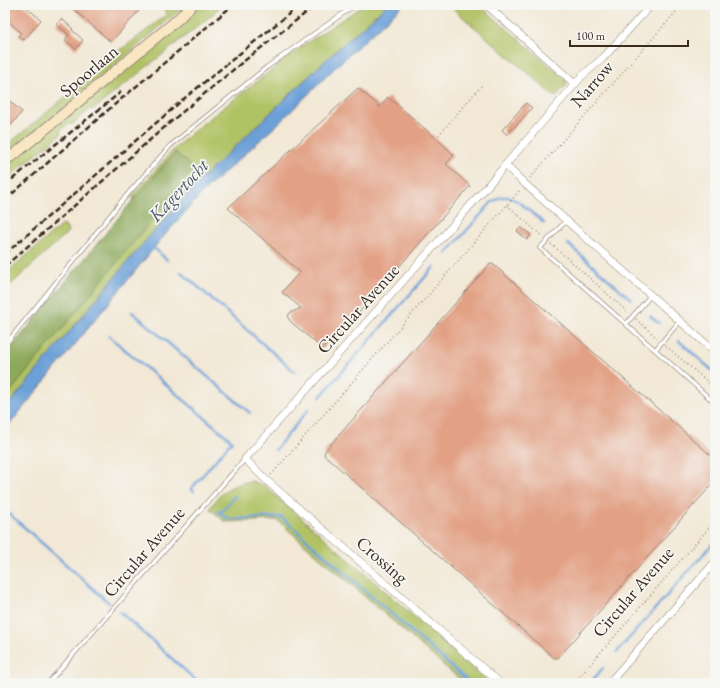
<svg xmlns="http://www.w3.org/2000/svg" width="720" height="688" viewBox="0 0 720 688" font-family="'EB Garamond',serif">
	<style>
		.green { fill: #b1c265; stroke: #767642 }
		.forest { fill: #8ca85a; stroke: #64693c }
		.water { fill: #6ca0d8; stroke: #54657b }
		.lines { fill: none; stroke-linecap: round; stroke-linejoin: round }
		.stream { stroke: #6ca0d8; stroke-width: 2.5 }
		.building { fill: #e2a084 }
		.lane-casing { stroke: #96897a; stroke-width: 5 }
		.street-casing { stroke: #96897a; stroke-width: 8 }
		.secondary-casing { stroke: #96897a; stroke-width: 12 }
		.path { stroke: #96897a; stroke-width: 1.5; stroke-dasharray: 1 3; stroke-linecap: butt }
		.lane { stroke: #fff; stroke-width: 3.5 }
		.street { stroke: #fff; stroke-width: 7 }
		.secondary { stroke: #f9e7c3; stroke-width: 10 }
		.rail { stroke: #3b2a1e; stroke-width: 2.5; stroke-dasharray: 6 3; stroke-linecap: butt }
		.labels { text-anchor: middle; stroke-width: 3.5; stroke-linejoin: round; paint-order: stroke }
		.street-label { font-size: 18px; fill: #3b2a1e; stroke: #f6f6f2 }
		.water-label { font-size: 19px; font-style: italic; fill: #4f5968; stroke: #f6f6f2 }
	</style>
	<rect width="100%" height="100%" fill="#f6f6f2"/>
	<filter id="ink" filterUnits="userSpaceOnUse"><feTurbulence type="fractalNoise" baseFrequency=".025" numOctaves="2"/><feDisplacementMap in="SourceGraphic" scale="8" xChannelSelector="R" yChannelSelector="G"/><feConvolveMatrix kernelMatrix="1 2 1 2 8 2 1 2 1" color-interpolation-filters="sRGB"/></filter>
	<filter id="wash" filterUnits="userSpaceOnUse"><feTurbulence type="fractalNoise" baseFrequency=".012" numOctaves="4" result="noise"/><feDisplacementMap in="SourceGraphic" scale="16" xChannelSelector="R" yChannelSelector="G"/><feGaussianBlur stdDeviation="0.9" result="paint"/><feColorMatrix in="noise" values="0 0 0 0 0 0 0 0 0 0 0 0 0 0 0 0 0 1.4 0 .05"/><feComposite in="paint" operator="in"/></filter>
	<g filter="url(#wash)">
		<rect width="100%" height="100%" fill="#f2e8d5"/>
		<path class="green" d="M 163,5 L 186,5 L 36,131 L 5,153 L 5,147 L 110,60 L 106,55 L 110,51 L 114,55 L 168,14 L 161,7 Z
			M 202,5 L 222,5 L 215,11 L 213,14 L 94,109 L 90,109 L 73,124 L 68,124 L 60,131 L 61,133 L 60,135 L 5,180 L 5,165 L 58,125 L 180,25 Z
			M 364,5 L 387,5 L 330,56 L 194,186 L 134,254 L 5,409 L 5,398 L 193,169 L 175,152 L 134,199 L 132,196 L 175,148 L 196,129 L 301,47 Z
			M 449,5 L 482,5 L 484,9 L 564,78 L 566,82 L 567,85 L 555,97 Z
			M 63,224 L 68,230 L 67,233 L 5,290 L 5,274 Z
			M 252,481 L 265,486 L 273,493 L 490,683 L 464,683 L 277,520 L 226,522 L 210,509 C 220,491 232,484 252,481 Z"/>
		<path class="forest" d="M 176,152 L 194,169 L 5,398 L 5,355 L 134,199 Z"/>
		<path class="water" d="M 387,5 L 403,5 L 339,64 L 279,123 L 202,193 L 159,242 L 5,430 L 5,409 L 134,254 L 194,186 L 330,56 Z"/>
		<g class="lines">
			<path class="stream" d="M 568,244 L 631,299
				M 153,247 L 167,260
				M 446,254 L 491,203 L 501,197 L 509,197 L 519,202 L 544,223
				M 181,272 L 295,372
				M 132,312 L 250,413
				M 650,316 L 659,323
				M 109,336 L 232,441 L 191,489 L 194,491
				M 679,341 L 715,373
				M 320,397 L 434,267
				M 275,450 L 309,409
				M 5,510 L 109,603
				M 218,511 L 227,518 L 231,519 L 281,517 L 470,683
				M 220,513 L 235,496
				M 120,612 L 199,683
				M 617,652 L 715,541
				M 590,683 L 603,668"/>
		</g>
		<g id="blocks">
			<path class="building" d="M 5,5 L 24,5 L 41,20 L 24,40 L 18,36 L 21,33 L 5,18 Z
				M 69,5 L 144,5 L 111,42 Z
				M 62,19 L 73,29 L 72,30 L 83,40 L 76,49 L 65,40 L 69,35 L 56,24 Z
				M 358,88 L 380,107 L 388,97 L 437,139 L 454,155 L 446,164 L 470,186 L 333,342 L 331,344 L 328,342 L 323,349 L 291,322 L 288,318 L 289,314 L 290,313 L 301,308 L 282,292 L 300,272 L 228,208 Z
				M 5,97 L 22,112 L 5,132 Z
				M 526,103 L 532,108 L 507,135 L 502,130 Z
				M 521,227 L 531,235 L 527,240 L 517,231 Z
				M 490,264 L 492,264 L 494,265 L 715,459 L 715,481 L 558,658 L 554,658 L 329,459 L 324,455 L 325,451 Z"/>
		</g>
	</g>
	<g filter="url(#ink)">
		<use href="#blocks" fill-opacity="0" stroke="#96897a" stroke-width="1"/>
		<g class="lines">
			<g class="lane-casing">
				<path id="lane" d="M 566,221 L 540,248 L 715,403
					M 626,324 L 651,295
					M 5,345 L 88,243 L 120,203 L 170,146 L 267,67 L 355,5
					M 655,350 L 680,321
					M 48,683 L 245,459"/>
			</g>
			<g class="street-casing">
				<path id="street" d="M 488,5 L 490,8 L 575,84
					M 505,165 L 525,184 L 715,352
					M 500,683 L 266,480 L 245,459 L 484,190 L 582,76 L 603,58 L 651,5
					M 609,683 L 715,562"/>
			</g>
			<g class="secondary-casing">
				<path id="secondary" d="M 5,160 L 15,154 L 177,20 L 192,5"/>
			</g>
			<path class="path" d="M 436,138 L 483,84
				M 530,178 L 682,5
				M 507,205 L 543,237
				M 551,244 L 629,313
				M 636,319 L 657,338
				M 666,346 L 715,388
				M 271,475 L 507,205 L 520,190
				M 574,683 L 715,521"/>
			<use href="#lane" class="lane"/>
			<use href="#street" class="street"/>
			<use href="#secondary" class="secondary"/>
			<path class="rail" d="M 5,185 L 121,92
				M 5,200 L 107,111 L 233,5
				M 5,254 L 186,97 L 300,5
				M 5,266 L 174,119 L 239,65 L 316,5"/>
		</g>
	</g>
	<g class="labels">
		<g class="street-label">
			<text transform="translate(89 71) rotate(-40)" y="6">Spoorlaan</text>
			<text transform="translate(592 84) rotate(-49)" y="6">Narrow</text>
			<text transform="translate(358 309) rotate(-48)" y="6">Circular Avenue</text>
			<text transform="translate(144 552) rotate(-49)" y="6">Circular Avenue</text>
			<text transform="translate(382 560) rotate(41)" y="6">Crossing</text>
			<text transform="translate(633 592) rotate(-49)" y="6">Circular Avenue</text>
		</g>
		<g class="water-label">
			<text transform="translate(178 190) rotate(-47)" y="7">Kagertocht</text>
		</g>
	</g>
	<rect width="720" height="688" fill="none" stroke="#f6f6f2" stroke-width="20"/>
	<path d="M570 40v6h118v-6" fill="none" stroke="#3b2a1e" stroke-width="2"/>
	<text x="576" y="40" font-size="12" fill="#3b2a1e" stroke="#f6f6f2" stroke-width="3" paint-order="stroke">100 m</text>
</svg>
